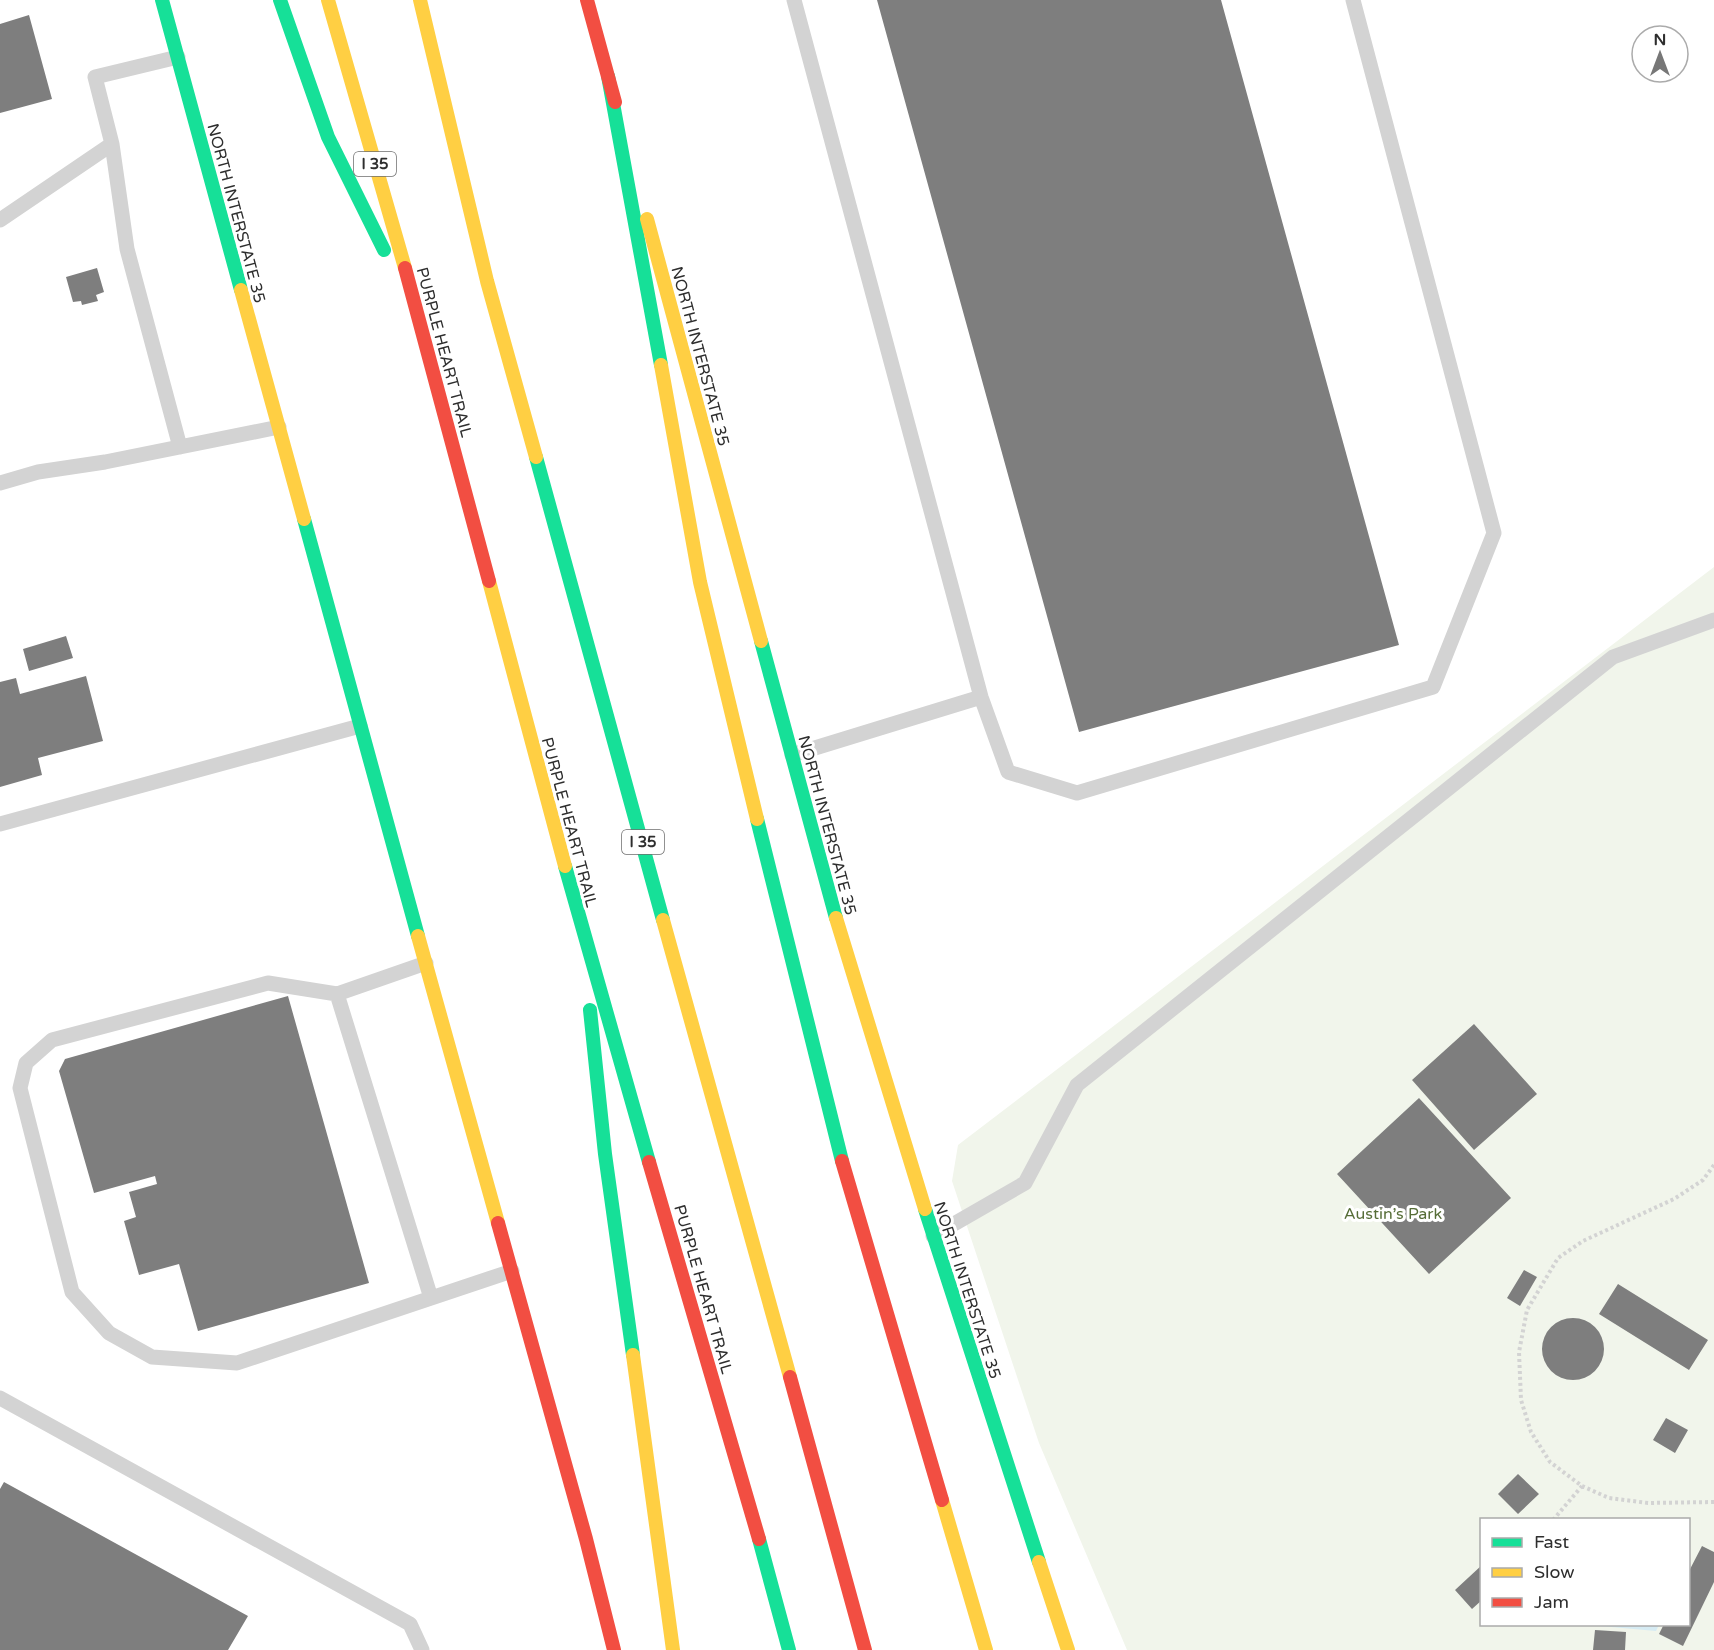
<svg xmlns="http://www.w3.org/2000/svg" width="1714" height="1650" viewBox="0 0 1714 1650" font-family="'Varela Round',sans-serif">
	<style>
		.green { fill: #f1f5eb; fill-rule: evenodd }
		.water { fill: #d6ebf3 }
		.building { fill: #7e7e7e }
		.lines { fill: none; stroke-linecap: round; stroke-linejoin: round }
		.path { stroke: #d3d3d3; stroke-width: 4; stroke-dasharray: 3 3; stroke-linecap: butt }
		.lane { stroke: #d3d3d3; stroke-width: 15 }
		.fast { stroke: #16e098; stroke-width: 14 }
		.slow { stroke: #ffcf43; stroke-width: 14 }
		.jam { stroke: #f24e42; stroke-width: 14 }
		.labels { text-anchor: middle; stroke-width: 6; stroke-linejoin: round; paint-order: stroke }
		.shield { fill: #fff; stroke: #6d6d6d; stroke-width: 1.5 }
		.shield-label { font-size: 15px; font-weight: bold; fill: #2e2e2e }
		.street-label { font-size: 16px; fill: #2e2e2e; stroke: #fff }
		.park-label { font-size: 16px; fill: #566d37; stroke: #fff }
	</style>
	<rect width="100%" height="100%" fill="#fff"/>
	<path class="green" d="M 1714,567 L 1714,1650 L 1127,1650 L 1039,1443 L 952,1181 L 958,1145 ZM 1482,1520 L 1688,1520 L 1688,1624 L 1482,1624 Z"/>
	<path class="water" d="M 1589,1625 L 1659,1625 L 1656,1631 Z"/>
	<path class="building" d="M 877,0 L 1221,0 L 1399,645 L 1079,732 Z
		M 29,15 L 52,99 L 0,113 L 0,24 Z
		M 97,268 L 104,292 L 96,295 L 98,301 L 82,305 L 81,301 L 73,302 L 66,277 Z
		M 66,636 L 73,658 L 29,671 L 23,649 Z
		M 86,676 L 103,741 L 38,758 L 42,775 L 0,787 L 0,682 L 16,678 L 20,694 Z
		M 288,996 L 369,1283 L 198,1331 L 179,1264 L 139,1275 L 124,1221 L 136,1217 L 129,1192 L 157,1184 L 155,1176 L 94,1193 L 59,1071 L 65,1059 Z
		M 1474,1024 L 1537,1094 L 1474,1150 L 1412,1080 Z
		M 1419,1098 L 1511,1198 L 1429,1274 L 1337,1174 Z
		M 1524,1270 L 1537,1277 L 1520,1306 L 1507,1298 Z
		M 1618,1284 L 1708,1340 L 1689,1370 L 1599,1314 Z
		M1542 1349a31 31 0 1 1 62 0a31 31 0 1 1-62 0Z
		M 1666,1418 L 1688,1430 L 1675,1453 L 1653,1440 Z
		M 1518,1474 L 1539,1494 L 1518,1514 L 1498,1494 Z
		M 4,1482 L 248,1616 L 228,1650 L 0,1650 L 0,1489 Z
		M 1702,1546 L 1714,1552 L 1714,1582 L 1683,1646 L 1659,1634 L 1664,1624 L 1688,1624 L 1688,1573 Z
		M 1482,1565 L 1482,1600 L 1472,1609 L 1455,1590 Z
		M 1595,1630 L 1626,1632 L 1625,1650 L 1593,1650 Z"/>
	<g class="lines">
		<path class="path" d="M 1714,1165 L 1703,1180 L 1674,1199 L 1583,1241 L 1558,1258 L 1527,1310 L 1519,1352 L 1521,1400 L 1531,1432 L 1550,1462 L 1582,1486 L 1609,1498 L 1648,1503 L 1714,1502
			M 1553,1520 L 1582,1486"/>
		<path class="lane" d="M 794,0 L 981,697 L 1008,772 L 1077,793 L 1433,687 L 1494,533 L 1353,0
			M 112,144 L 127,249 L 180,447
			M 0,220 L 112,144 L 95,77 L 178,57
			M 0,483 L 38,472 L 105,462 L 279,427
			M 792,755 L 981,697
			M 0,824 L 360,726
			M 426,963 L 337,994 L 268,983 L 52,1040 L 26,1063 L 20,1088 L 72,1292 L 109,1333 L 152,1357 L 237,1363 L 512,1271
			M 337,994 L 431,1298
			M 933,1236 L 1025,1183 L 1077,1085 L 1613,657 L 1714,620
			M 0,1398 L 410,1624 L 422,1650"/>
		<path class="fast" d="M 162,0 L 241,290
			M 280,0 L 328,137 L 384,250
			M 608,76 L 661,365
			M 536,457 L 663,920
			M 304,519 L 418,936
			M 761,641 L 836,918
			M 757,819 L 842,1161
			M 565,866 L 649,1162
			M 590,1010 L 605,1154 L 633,1355
			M 925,1209 L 1039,1562
			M 759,1539 L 789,1650"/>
		<path class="slow" d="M 328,0 L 405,268
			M 420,0 L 487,281 L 536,457
			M 647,219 L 761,641
			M 241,290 L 304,519
			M 661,365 L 700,582 L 757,819
			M 489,581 L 565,866
			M 836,918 L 925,1209
			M 663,920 L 790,1377
			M 418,936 L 498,1223
			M 633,1355 L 673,1650
			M 942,1500 L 986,1650
			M 1039,1562 L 1068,1650"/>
		<path class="jam" d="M 587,0 L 615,102
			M 405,268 L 489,581
			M 842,1161 L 942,1500
			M 649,1162 L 759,1539
			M 498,1223 L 586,1539 L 614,1650
			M 790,1377 L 865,1650"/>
	</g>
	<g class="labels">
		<g class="shield">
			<rect x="354" y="152" width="42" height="24" rx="4.5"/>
			<rect x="622" y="830" width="42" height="24" rx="4.5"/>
		</g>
		<g class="shield-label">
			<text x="375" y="169">I 35</text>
			<text x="643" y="847">I 35</text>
		</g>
		<g class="street-label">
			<text transform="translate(237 213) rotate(75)" y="6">NORTH INTERSTATE 35</text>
			<text transform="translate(445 352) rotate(75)" y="6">PURPLE HEART TRAIL</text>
			<text transform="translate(701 356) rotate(75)" y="6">NORTH INTERSTATE 35</text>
			<text transform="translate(570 822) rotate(75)" y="6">PURPLE HEART TRAIL</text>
			<text transform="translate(828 825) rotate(75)" y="6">NORTH INTERSTATE 35</text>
			<text transform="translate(704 1289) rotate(74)" y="6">PURPLE HEART TRAIL</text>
			<text transform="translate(968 1290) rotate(72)" y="6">NORTH INTERSTATE 35</text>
		</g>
		<g class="park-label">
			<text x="1393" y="1219">Austin’s Park</text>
		</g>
	</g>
	<rect x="1480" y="1518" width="210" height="108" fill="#ffffff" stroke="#ababab" stroke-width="1.5"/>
	<rect x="1492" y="1538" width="30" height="9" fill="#16e098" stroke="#ababab" stroke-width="1.5"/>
	<text x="1534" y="1548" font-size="18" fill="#2e2e2e">Fast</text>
	<rect x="1492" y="1568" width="30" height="9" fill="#ffcf43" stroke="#ababab" stroke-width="1.5"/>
	<text x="1534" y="1578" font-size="18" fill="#2e2e2e">Slow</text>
	<rect x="1492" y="1598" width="30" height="9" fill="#f24e42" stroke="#ababab" stroke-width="1.5"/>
	<text x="1534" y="1608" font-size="18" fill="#2e2e2e">Jam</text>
	<g transform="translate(1660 54)"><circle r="28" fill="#ffffff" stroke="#ababab" stroke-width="1.5"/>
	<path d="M0-4.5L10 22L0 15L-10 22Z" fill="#777777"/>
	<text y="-9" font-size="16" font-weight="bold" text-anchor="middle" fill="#2e2e2e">N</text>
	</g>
</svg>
